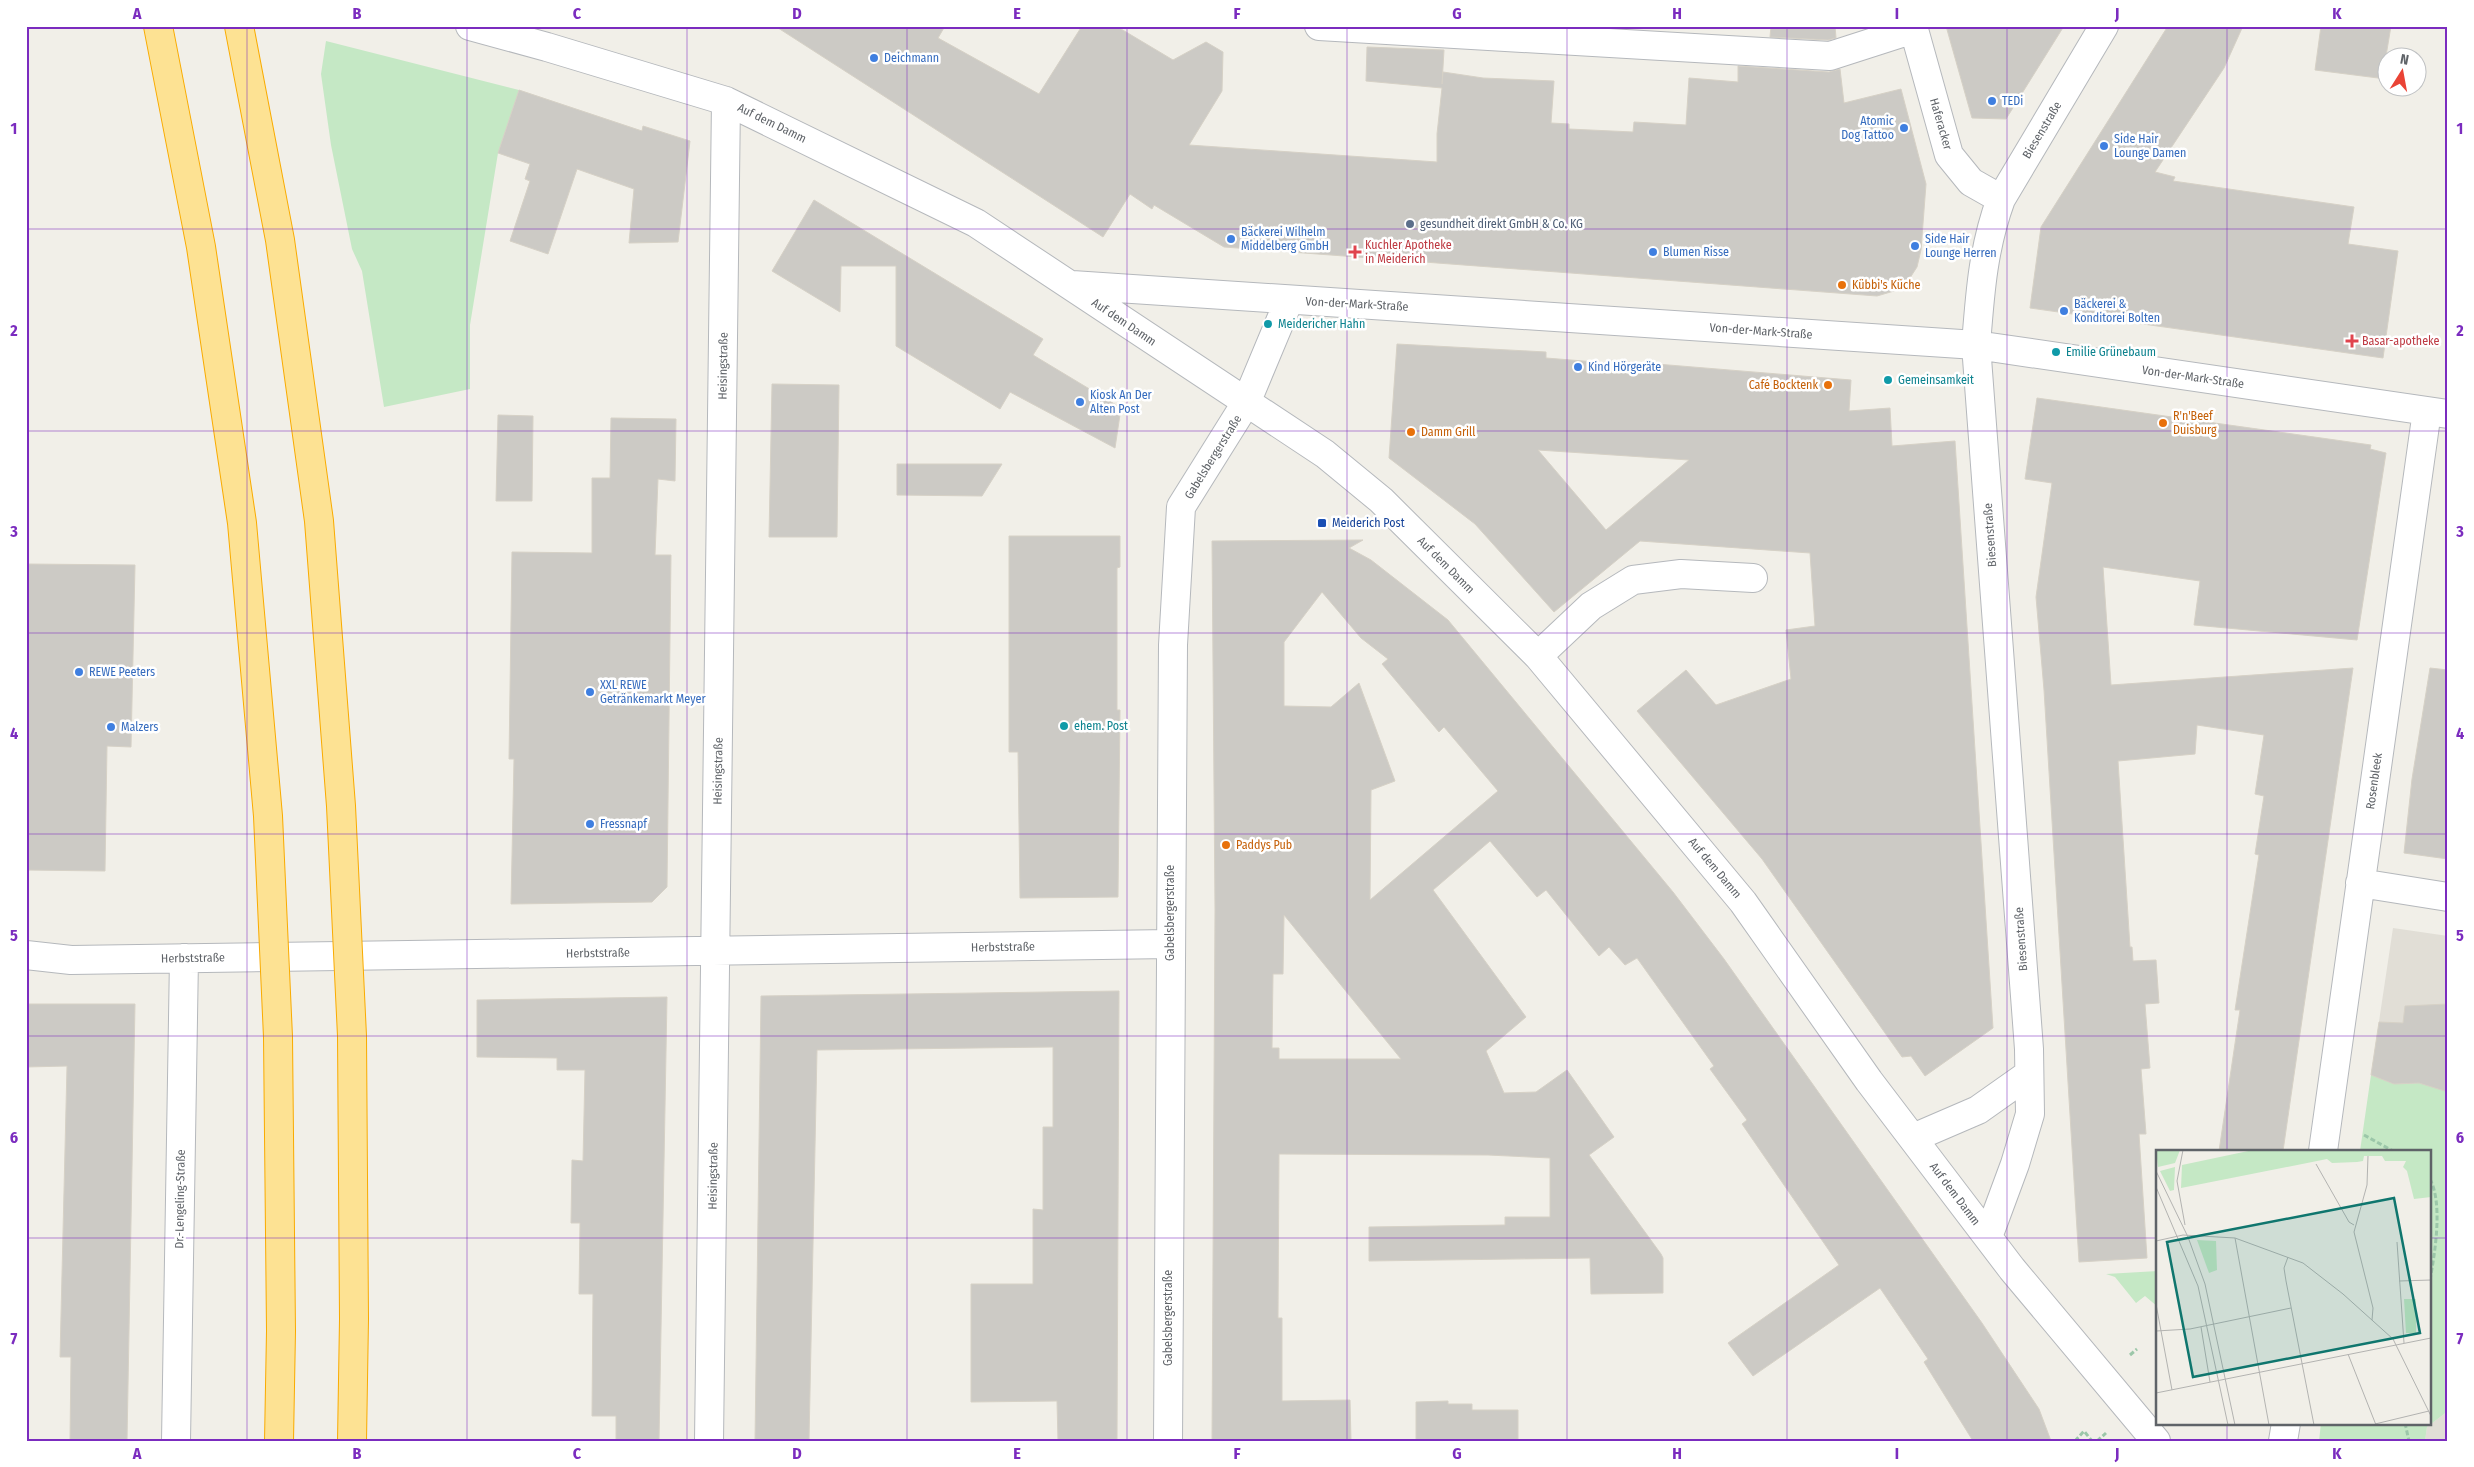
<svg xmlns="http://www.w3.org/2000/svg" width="2474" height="1467" viewBox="0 0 2474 1467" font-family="'Fira Sans Condensed',sans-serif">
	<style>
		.education { fill: #e1ded6 }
		.green { fill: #c5e8c5 }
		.building { fill: #cccac5; stroke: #d6d1c6; fill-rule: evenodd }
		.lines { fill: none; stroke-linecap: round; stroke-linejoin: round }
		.minor-casing { stroke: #b5b8bc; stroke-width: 30 }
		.path { stroke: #9cc7a9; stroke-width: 3; stroke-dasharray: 5 2.5; stroke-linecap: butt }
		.minor { stroke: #fff; stroke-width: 28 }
		.highway-bridge-casing { stroke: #f9ab00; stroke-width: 30; stroke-linecap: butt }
		.highway-bridge { stroke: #fde293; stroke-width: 28 }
		.grid { fill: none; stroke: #7b2cbf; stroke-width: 1; stroke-opacity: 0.55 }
		.shop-dot { fill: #3f7fe0; stroke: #fff; stroke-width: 2 }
		.service-dot { fill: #5c6f8a; stroke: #fff; stroke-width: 2 }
		.health-dot { fill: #e0444e; stroke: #fff; stroke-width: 2 }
		.food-dot { fill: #e8710a; stroke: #fff; stroke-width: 2 }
		.culture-dot { fill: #0f9aa8; stroke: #fff; stroke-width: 2 }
		.transit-dot { fill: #1a4fb4; stroke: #fff; stroke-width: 2 }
		.labels { text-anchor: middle; stroke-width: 5; stroke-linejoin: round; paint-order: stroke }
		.shop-label { font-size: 12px; fill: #366cbe; stroke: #fff; text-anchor: start }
		.street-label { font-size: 12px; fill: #5f6368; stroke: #fff }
		.service-label { font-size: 12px; fill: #4e5e75; stroke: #fff; text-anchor: start }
		.health-label { font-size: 12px; fill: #be3a42; stroke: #fff; text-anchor: start }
		.food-label { font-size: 12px; fill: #c56008; stroke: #fff; text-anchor: start }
		.culture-label { font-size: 12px; fill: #0d838f; stroke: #fff; text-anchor: start }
		.transit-label { font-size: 12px; fill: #164399; stroke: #fff; text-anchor: start }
		.inset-road { fill: none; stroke: #b3b3b1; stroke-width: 1 }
		.view { fill: #0f766e; fill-opacity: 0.15; stroke: #0f766e; stroke-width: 2.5 }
		.inset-edge { fill: none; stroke: #5f6368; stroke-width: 2.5 }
		.neatline { fill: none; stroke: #7b2cbf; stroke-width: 2 }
		.grid-label { font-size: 16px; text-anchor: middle; font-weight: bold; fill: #7b2cbf }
	</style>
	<rect width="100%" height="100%" fill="#f1efe8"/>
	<path class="education" d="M 2393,928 L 2448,936 L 2448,1090 L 2419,1083 L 2394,1084 L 2371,1075 Z
		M 2448,1411 L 2448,1441 L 2425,1441 L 2427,1427 Z"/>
	<path class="green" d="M 326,41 L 519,90 L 498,153 L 470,325 L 470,389 L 384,407 L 362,271 L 352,249 L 331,145 L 321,74 Z
		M 2371,1075 L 2394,1084 L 2419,1083 L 2448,1090 L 2448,1411 L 2427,1427 L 2425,1441 L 2319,1441 L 2321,1423 L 2430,1423 L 2430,1151 L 2360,1151 Z
		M 2158,1271 L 2158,1307 L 2145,1296 L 2136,1303 L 2115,1277 L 2106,1274 Z"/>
	<path class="building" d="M 775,26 L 945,26 L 938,38 L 1039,94 L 1082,26 L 1116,26 L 1173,60 L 1206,42 L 1223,52 L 1222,91 L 1189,145 L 1437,162 L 1437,134 L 1442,88 L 1366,81 L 1367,47 L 1444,50 L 1442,84 L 1443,72 L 1483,78 L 1554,81 L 1551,123 L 1569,124 L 1569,129 L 1633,132 L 1634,122 L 1686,125 L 1689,78 L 1738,82 L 1738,66 L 1829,72 L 1840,69 L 1844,103 L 1901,89 L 1926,184 L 1921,250 L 1917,267 L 1908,281 L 1894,291 L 1877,296 L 1224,247 L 1154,205 L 1152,209 L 1130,194 L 1103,237 Z
		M 1771,26 L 1835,26 L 1836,38 L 1828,40 L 1770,37 Z
		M 1946,26 L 2064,26 L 2006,119 L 1972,118 Z
		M 2168,26 L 2243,26 L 2224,68 L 2155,172 L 2175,177 L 2173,181 L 2354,207 L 2348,244 L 2398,251 L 2383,358 L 2030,308 L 2041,227 Z
		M 2321,26 L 2391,26 L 2386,56 L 2386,79 L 2315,70 Z
		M 519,90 L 642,131 L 643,126 L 690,141 L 678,242 L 629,243 L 634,189 L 577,169 L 548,254 L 510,241 L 530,181 L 525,179 L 530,164 L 498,153 Z
		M 814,200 L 1043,339 L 1033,355 L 1121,408 L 1115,448 L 1010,392 L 1000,409 L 896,346 L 896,266 L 841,266 L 840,312 L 772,271 Z
		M 1397,344 L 1546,352 L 1546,358 L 1608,363 L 1608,360 L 1851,380 L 1849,411 L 1890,408 L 1892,446 L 1955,441 L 1993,1028 L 1925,1076 L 1911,1056 L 1902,1057 L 1762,859 L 1637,711 L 1686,670 L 1716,705 L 1791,679 L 1786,630 L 1815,626 L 1810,553 L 1640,541 L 1554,612 L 1475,524 L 1389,458 ZM 1538,450 L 1689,460 L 1606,530 Z
		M 772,384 L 839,385 L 837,537 L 769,537 Z
		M 2037,398 L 2371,445 L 2370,449 L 2386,453 L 2357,640 L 2194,625 L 2200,581 L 2103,567 L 2111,685 L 2353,668 L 2283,1151 L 2219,1151 L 2240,1010 L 2235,1010 L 2259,855 L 2255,854 L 2264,796 L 2255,794 L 2264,735 L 2197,725 L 2195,754 L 2118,761 L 2130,947 L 2132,947 L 2133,961 L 2156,960 L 2159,1003 L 2145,1004 L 2150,1068 L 2141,1069 L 2146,1134 L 2139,1134 L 2147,1258 L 2079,1262 L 2044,690 L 2036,597 L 2052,483 L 2025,479 Z
		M 498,415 L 533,416 L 532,501 L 496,501 Z
		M 611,418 L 676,419 L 675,481 L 658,479 L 655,555 L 671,555 L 667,887 L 652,902 L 511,904 L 514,759 L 509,759 L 512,552 L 592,553 L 592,478 L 610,478 Z
		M 897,464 L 1002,464 L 982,496 L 897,495 Z
		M 1009,536 L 1120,536 L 1120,567 L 1117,568 L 1117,710 L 1120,710 L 1118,897 L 1020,898 L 1018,752 L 1009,752 Z
		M 1363,540 L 1349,548 L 1371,560 L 1448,620 L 1673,892 L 1724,959 L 1982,1323 L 2039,1409 L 2051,1441 L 1973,1441 L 1924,1362 L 1928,1359 L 1880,1288 L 1753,1376 L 1728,1343 L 1839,1265 L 1742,1124 L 1747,1120 L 1710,1069 L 1714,1066 L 1637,958 L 1625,965 L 1609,947 L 1599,956 L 1546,890 L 1537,897 L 1490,841 L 1433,890 L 1526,1017 L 1486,1051 L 1504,1093 L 1536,1092 L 1567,1070 L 1614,1137 L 1589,1155 L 1661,1254 L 1663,1258 L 1663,1293 L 1591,1294 L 1590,1258 L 1369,1261 L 1369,1227 L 1505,1225 L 1505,1217 L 1550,1217 L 1550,1158 L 1488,1155 L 1279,1154 L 1278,1318 L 1282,1318 L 1282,1401 L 1350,1400 L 1351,1441 L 1212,1441 L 1215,910 L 1212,541 ZM 1322,592 L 1361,638 L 1388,659 L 1382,664 L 1439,732 L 1444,727 L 1498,791 L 1370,900 L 1371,790 L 1395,781 L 1359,683 L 1331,707 L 1284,706 L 1284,642 ZM 1284,915 L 1401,1059 L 1279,1059 L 1279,1048 L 1272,1048 L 1273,974 L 1283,974 Z
		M 26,564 L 135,565 L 131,747 L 107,746 L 105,871 L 26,870 Z
		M 2430,668 L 2448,670 L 2448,859 L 2404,853 L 2412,779 Z
		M 1119,991 L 1117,1441 L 1058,1441 L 1057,1401 L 971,1402 L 971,1284 L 1033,1284 L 1033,1209 L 1043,1210 L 1043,1127 L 1053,1127 L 1053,1047 L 817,1050 L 809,1441 L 755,1441 L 761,996 Z
		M 667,997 L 659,1441 L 616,1441 L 616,1416 L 592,1416 L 593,1294 L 579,1294 L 580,1223 L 571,1223 L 572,1160 L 583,1161 L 585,1070 L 557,1070 L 557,1058 L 477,1057 L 477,1000 Z
		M 26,1004 L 135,1004 L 127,1441 L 70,1441 L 71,1357 L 60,1357 L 67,1066 L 26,1067 Z
		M 2448,1004 L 2448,1092 L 2419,1083 L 2394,1084 L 2371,1075 L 2379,1022 L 2403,1023 L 2405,1006 Z
		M 1448,1401 L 1448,1404 L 1472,1404 L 1472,1410 L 1518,1410 L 1518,1441 L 1416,1441 L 1416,1402 Z"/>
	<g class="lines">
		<g class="minor-casing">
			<path id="minor" d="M 470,26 L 547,47 L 726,101 L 976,223 L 1325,454 L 1381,500 L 1538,656 L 1743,902 L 1869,1081 L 2012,1269 L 2156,1441
				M 1319,26 L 1830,56 L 1914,29
				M 1913,26 L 1949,155 L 1971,182 L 2001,199
				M 1072,285 L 1976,345 L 2448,414
				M 1538,656 L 1591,606 L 1633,580 L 1681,574 L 1753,578
				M 2360,883 L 2448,897
				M 26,955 L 71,960 L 1170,944
				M 1913,1138 L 1978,1110 L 2029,1074
				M 2323,1151 L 2427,411
				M 1988,1237 L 2015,1164 L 2030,1114 L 2029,1049 L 1976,345 C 1980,293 1983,248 2001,199 L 2104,26
				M 176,1441 L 184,958
				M 709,1441 L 726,101
				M 1168,1441 L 1173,645 L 1181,507 L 1246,403 L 1289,300
				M 2283,1441 L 2286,1423"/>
		</g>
		<path class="path" d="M 2364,1135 L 2393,1151
			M 2430,1179 C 2443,1204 2435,1252 2430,1280
			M 2130,1355 L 2137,1349
			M 2405,1423 L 2409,1441
			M 2075,1441 L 2084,1431 L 2092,1441
			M 2097,1441 L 2106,1433"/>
		<use href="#minor" class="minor"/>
		<g class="highway-bridge-casing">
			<path id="highway-bridge" d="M 158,26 L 201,247 L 242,523 L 268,816 L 278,1037 L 281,1331 L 279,1441
				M 239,26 L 280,240 L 319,521 L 341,806 L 352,1036 L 354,1319 L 352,1441"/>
		</g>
		<use href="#highway-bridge" class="highway-bridge"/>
	</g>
	<path class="grid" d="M 247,26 L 247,1441M 467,26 L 467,1441M 687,26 L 687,1441M 907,26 L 907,1441M 1127,26 L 1127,1441M 1347,26 L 1347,1441M 1567,26 L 1567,1441M 1787,26 L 1787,1441M 2007,26 L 2007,1441M 2227,26 L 2227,1151M 26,229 L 2448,229M 26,431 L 2448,431M 26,633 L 2448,633M 26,834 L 2448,834M 26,1036 L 2448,1036M 26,1238 L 2158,1238M 2430,1238 L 2448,1238M 2227,1423 L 2227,1441"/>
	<g class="shop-dot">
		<circle cx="874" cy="58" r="5"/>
		<circle cx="1992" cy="101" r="5"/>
		<circle cx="1904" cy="128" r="5"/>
		<circle cx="2104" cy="146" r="5"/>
		<circle cx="1231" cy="239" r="5"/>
		<circle cx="1915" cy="246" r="5"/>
		<circle cx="1653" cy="252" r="5"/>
		<circle cx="2064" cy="311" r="5"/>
		<circle cx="1578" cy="367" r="5"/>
		<circle cx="1080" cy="402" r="5"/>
		<circle cx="79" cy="672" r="5"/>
		<circle cx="590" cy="692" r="5"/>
		<circle cx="111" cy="727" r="5"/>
		<circle cx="590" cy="824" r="5"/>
	</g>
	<circle class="service-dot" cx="1410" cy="224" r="5"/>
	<g class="health-dot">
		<path d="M1352.5 244.5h5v5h5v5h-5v5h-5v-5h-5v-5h5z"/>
		<path d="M2349.5 333.5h5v5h5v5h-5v5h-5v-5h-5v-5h5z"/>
	</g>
	<g class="food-dot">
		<circle cx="1842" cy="285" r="5"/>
		<circle cx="1828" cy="385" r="5"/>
		<circle cx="2163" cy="423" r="5"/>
		<circle cx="1411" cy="432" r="5"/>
		<circle cx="1226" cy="845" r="5"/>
	</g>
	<g class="culture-dot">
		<circle cx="1268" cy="324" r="5"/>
		<circle cx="2056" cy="352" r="5"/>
		<circle cx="1888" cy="380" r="5"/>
		<circle cx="1064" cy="726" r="5"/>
	</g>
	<rect class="transit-dot" x="1317" y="518" width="10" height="10" rx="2.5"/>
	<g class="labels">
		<g class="shop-label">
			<text x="884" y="62">Deichmann</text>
			<text x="2002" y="105">TEDi</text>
			<text x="1894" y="125" text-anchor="end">Atomic<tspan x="1894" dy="14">Dog Tattoo</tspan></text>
			<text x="2114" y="143">Side Hair<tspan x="2114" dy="14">Lounge Damen</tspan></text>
			<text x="1241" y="236">Bäckerei Wilhelm<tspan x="1241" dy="14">Middelberg GmbH</tspan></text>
			<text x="1925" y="243">Side Hair<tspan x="1925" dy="14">Lounge Herren</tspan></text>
			<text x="1663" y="256">Blumen Risse</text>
			<text x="2074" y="308">Bäckerei &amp;<tspan x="2074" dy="14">Konditorei Bolten</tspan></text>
			<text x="1588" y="371">Kind Hörgeräte</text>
			<text x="1090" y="399">Kiosk An Der<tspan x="1090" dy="14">Alten Post</tspan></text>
			<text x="89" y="676">REWE Peeters</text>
			<text x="600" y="689">XXL REWE<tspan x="600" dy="14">Getränkemarkt Meyer</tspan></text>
			<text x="121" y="731">Malzers</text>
			<text x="600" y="828">Fressnapf</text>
		</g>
		<g class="street-label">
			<text transform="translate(772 123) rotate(26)" y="4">Auf dem Damm</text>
			<text transform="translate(1941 124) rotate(74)" y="4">Haferacker</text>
			<text transform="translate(2042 130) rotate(-59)" y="4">Biesenstraße</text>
			<text transform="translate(1357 304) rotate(3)" y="4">Von-der-Mark-Straße</text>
			<text transform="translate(1124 322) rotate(34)" y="4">Auf dem Damm</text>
			<text transform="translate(1761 331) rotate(4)" y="4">Von-der-Mark-Straße</text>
			<text transform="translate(723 366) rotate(-89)" y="4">Heisingstraße</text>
			<text transform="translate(2193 377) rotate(8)" y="4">Von-der-Mark-Straße</text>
			<text transform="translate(1213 457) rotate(-58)" y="4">Gabelsbergerstraße</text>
			<text transform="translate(1990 535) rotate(-94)" y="4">Biesenstraße</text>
			<text transform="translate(1446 565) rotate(45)" y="4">Auf dem Damm</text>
			<text transform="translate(718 771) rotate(-89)" y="4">Heisingstraße</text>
			<text transform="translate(2374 781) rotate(-82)" y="4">Rosenbleek</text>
			<text transform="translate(1715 868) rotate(50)" y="4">Auf dem Damm</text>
			<text transform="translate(1170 913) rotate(-90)" y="4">Gabelsbergerstraße</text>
			<text transform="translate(2021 939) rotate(-94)" y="4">Biesenstraße</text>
			<text transform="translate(1003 947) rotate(-1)" y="4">Herbststraße</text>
			<text transform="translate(598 953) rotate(-1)" y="4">Herbststraße</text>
			<text transform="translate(193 958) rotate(-1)" y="4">Herbststraße</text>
			<text transform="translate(713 1176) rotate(-89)" y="4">Heisingstraße</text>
			<text transform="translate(1955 1194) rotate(53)" y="4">Auf dem Damm</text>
			<text transform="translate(180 1199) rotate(-89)" y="4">Dr.-Lengeling-Straße</text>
			<text transform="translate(1168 1318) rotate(-90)" y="4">Gabelsbergerstraße</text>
		</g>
		<g class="service-label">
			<text x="1420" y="228">gesundheit direkt GmbH &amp; Co. KG</text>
		</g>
		<g class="health-label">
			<text x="1365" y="249">Kuchler Apotheke<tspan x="1365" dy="14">in Meiderich</tspan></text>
			<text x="2362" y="345">Basar-apotheke</text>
		</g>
		<g class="food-label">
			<text x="1852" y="289">Kübbi's Küche</text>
			<text x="1818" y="389" text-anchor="end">Café Bocktenk</text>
			<text x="2173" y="420">R'n'Beef<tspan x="2173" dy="14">Duisburg</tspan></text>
			<text x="1421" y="436">Damm Grill</text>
			<text x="1236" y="849">Paddys Pub</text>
		</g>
		<g class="culture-label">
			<text x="1278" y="328">Meidericher Hahn</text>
			<text x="2066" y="356">Emilie Grünebaum</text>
			<text x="1898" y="384">Gemeinsamkeit</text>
			<text x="1074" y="730">ehem. Post</text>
		</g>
		<g class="transit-label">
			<text x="1332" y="527">Meiderich Post</text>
		</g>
	</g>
	<g transform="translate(2156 1150)">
		<rect width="275" height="275" fill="#f1efe8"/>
		<path d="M 0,0 L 24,0 L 19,13 L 2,17 ZM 97,0 L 275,0 L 275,47 L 258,49 L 251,21 L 247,17 L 250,11 L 229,11 L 226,6 L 208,6 L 207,11 L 201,12 L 176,13 L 171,9 L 25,38 L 26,15 ZM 19,17 L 18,40 L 14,41 L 4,21 ZM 41,90 L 60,91 L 61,120 L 53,123 ZM 248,149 L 260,149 L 260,183 L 250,183 Z" fill="#c5e8c5"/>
		<path class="inset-road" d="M 27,0 L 21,31 L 29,75M 212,6 L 211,35 L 198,82 L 217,158 L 216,170M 160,14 L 193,72 L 198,75M 0,21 L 32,87 L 49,134 L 79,275M 0,37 L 42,136 L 72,275M 79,88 L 113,275M 0,91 L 27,85 L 79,88 L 147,113 L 187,144 L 237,189 L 275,266M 241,92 L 248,193M 132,107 L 128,118 L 130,131 L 158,275M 243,131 L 275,130M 0,154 L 16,240M 45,177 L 54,232M 0,181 L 34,179 L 135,158M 192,204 L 220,275M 0,243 L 275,188M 219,274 L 273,261"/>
		<path class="view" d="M 238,48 L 264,183 L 37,227 L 11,92 Z"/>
		<rect width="275" height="275" class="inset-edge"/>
	</g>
	<rect width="2474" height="1467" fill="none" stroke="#ffffff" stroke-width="55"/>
	<g transform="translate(2402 72) rotate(11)"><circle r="24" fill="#ffffff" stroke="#bfc1c3"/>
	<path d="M0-4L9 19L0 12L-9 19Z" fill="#ea4335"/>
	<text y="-8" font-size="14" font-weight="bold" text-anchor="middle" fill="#5f6368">N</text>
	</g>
	<rect x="28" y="28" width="2418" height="1412" class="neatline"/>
	<g class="grid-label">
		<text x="137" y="19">A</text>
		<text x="357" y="19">B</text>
		<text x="577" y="19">C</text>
		<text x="797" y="19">D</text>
		<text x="1017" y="19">E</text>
		<text x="1237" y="19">F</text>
		<text x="1457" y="19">G</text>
		<text x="1677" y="19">H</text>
		<text x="1897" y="19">I</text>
		<text x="2117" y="19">J</text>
		<text x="2337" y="19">K</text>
		<text x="14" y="134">1</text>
		<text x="2460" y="134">1</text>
		<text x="14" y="336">2</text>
		<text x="2460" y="336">2</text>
		<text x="14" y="537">3</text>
		<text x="2460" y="537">3</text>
		<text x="14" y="739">4</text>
		<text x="2460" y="739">4</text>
		<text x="14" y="941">5</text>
		<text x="2460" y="941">5</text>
		<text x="14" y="1143">6</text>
		<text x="2460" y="1143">6</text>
		<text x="14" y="1344">7</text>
		<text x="2460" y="1344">7</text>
		<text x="137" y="1459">A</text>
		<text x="357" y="1459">B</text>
		<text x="577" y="1459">C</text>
		<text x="797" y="1459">D</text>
		<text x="1017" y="1459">E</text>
		<text x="1237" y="1459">F</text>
		<text x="1457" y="1459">G</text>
		<text x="1677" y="1459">H</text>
		<text x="1897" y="1459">I</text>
		<text x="2117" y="1459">J</text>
		<text x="2337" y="1459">K</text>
	</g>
</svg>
